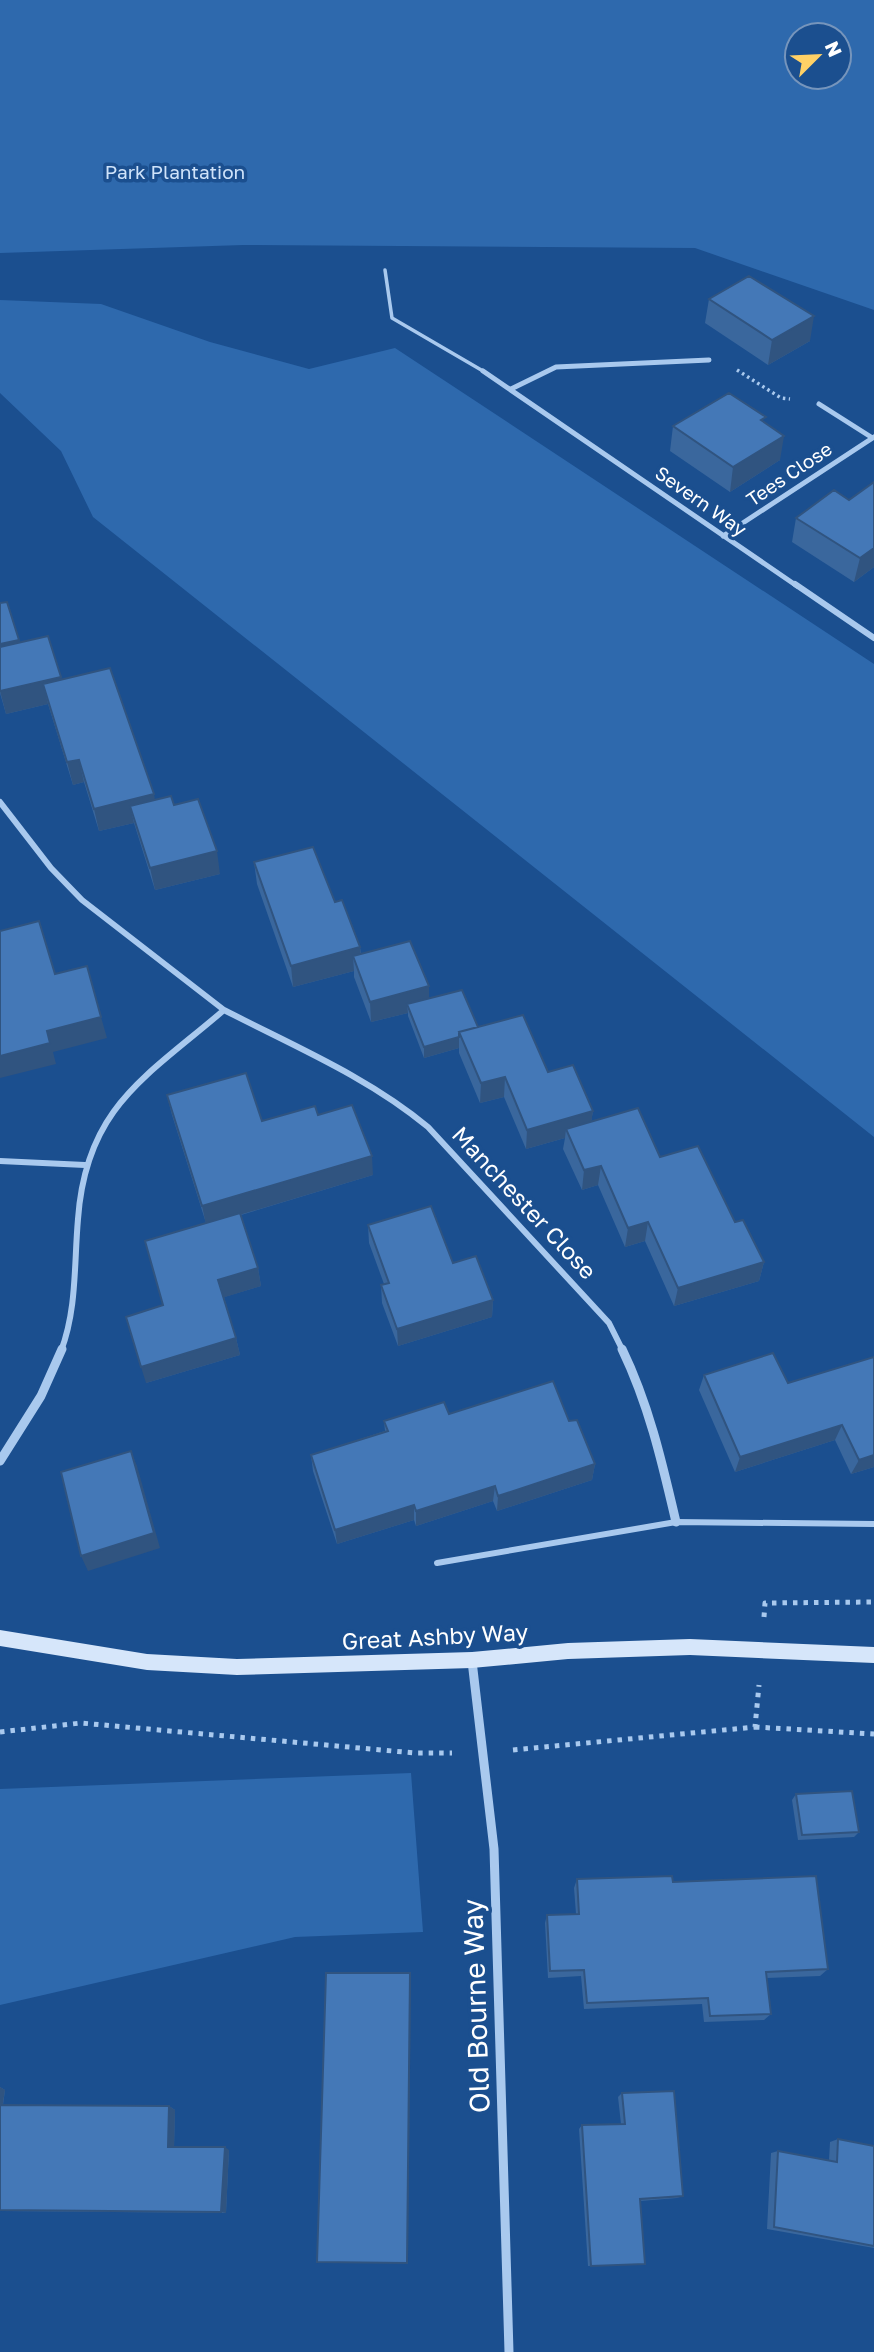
<svg xmlns="http://www.w3.org/2000/svg" width="874" height="2352" viewBox="0 0 874 2352" font-family="'Golos Text',sans-serif">
	<style>
		.green { fill: #2e69ad; fill-rule: evenodd }
		.lines { fill: none; stroke-linecap: round; stroke-linejoin: round }
		.path-far1 { stroke: #a9c9ee; stroke-width: 3.5; stroke-dasharray: 2.5 3.5; stroke-linecap: butt }
		.path { stroke: #a9c9ee; stroke-width: 5; stroke-dasharray: 4.5 6; stroke-linecap: butt }
		.lane-far1 { stroke: #a9c9ee; stroke-width: 3.5 }
		.lane { stroke: #a9c9ee; stroke-width: 6 }
		.street-far2 { stroke: #a9c9ee; stroke-width: 5 }
		.street-far1 { stroke: #a9c9ee; stroke-width: 6 }
		.street { stroke: #a9c9ee; stroke-width: 9 }
		.secondary { fill: #d6e6fa; fill-rule: evenodd }
		.wall { fill: #3a679d }
		.shaded-wall { fill: #305480 }
		.building { fill: #4478b7; stroke: #305480; stroke-width: 2 }
		.labels { text-anchor: middle; stroke-width: 7; stroke-linejoin: round; paint-order: stroke }
		.far-park-label { font-size: 19px; fill: #cfe3fa; stroke: #1b4f8f }
		.far-street-label { font-size: 19px; fill: #fff; stroke: #1b4f8f }
		.street-label { font-size: 23px; fill: #fff; stroke: #1b4f8f }
		.near-street-label { font-size: 28px; fill: #fff; stroke: #1b4f8f }
	</style>
	<rect width="100%" height="100%" fill="#1b4f8f"/>
	<path class="green" d="M 0,0 L 874,0 L 874,310 L 695,248 L 243,245 L 0,253 ZM 797,35 L 839,35 L 839,77 L 797,77 Z
		M 0,300 L 101,304 L 210,342 L 309,369 L 395,348 L 874,664 L 874,1137 L 93,517 L 61,451 L 0,393 Z
		M 411,1773 L 423,1932 L 295,1937 L 0,2005 L 0,1789 Z"/>
	<g class="lines">
		<path class="path-far1" d="M 737,370 L 781,398 L 790,399"/>
		<path class="path" d="M 764,1617 L 765,1603 L 874,1602
			M 755,1727 L 874,1734
			M 0,1732 L 81,1723 L 415,1753 L 452,1753
			M 513,1750 L 755,1727 L 759,1685"/>
		<path class="lane-far1" d="M 385,270 L 392,318 L 483,371"/>
		<path class="lane" d="M 437,1563 L 676,1522 L 874,1524"/>
		<path class="street-far2" d="M 483,371 L 797,586
			M 511,389 L 556,367 L 709,360
			M 819,404 L 871,437
			M 723,536 L 874,437"/>
		<path class="street-far1" d="M 795,584 L 874,638
			M 0,802 L 51,868 L 82,900 L 224,1010 C 146,1077 86,1107 78,1219 C 74,1264 77,1309 61,1351
			M 224,1010 C 294,1046 368,1077 428,1127 L 609,1323 L 623,1351
			M 0,1161 L 85,1165"/>
		<path class="street" d="M 622,1349 C 649,1405 662,1462 676,1522
			M 0,1461 L 41,1396 L 62,1349
			M 472,1661 L 494,1849 L 509,2352"/>
		<path class="secondary" d="M 0,1630 L 147,1654 L 237,1659 L 472,1652 L 568,1643 L 690,1639 L 874,1647 L 874,1663 L 690,1655 L 568,1659 L 472,1668 L 237,1675 L 147,1670 L 0,1646 Z"/>
	</g>
	<path class="wall" d="M 709,299 L 810,341 L 768,365 L 705,323 Z
		M 765,423 L 780,460 L 730,492 L 670,451 L 673,426 Z
		M 874,482 L 874,567 L 854,582 L 792,542 L 796,518 L 849,500 Z
		M 0,603 L 20,643 L 61,680 L 155,800 L 174,805 L 220,874 L 155,890 L 134,823 L 99,831 L 84,782 L 73,785 L 48,704 L 6,714 L 0,693 Z
		M 254,862 L 335,902 L 360,947 L 361,954 L 429,986 L 429,999 L 478,1027 L 548,1072 L 593,1111 L 591,1122 L 660,1157 L 735,1222 L 764,1262 L 759,1281 L 674,1306 L 645,1241 L 625,1247 L 598,1185 L 582,1190 L 563,1149 L 565,1138 L 526,1149 L 504,1097 L 480,1103 L 459,1053 L 459,1048 L 424,1058 L 408,1016 L 408,1013 L 371,1022 L 354,977 L 354,971 L 293,987 L 257,884 Z
		M 167,1095 L 262,1121 L 318,1115 L 373,1175 L 241,1215 L 258,1268 L 261,1286 L 224,1297 L 236,1338 L 240,1355 L 146,1383 L 163,1306 L 206,1223 L 172,1115 Z
		M 368,1225 L 453,1263 L 493,1300 L 492,1317 L 398,1346 L 382,1303 L 381,1285 L 384,1284 L 369,1243 Z
		M 874,1357 L 874,1467 L 851,1474 L 835,1440 L 735,1472 L 699,1390 L 704,1375 L 788,1383 Z
		M 449,1414 L 569,1421 L 595,1464 L 592,1480 L 497,1511 L 493,1501 L 416,1526 L 414,1520 L 337,1544 L 313,1471 L 311,1455 L 385,1431 L 384,1421 Z
		M 796,1794 L 859,1832 L 854,1837 L 798,1840 L 792,1800 Z
		M 577,1879 L 673,1882 L 828,1969 L 820,1976 L 767,1978 L 771,2014 L 764,2020 L 704,2022 L 702,2004 L 584,2009 L 581,1976 L 548,1978 L 545,1923 L 547,1915 L 576,1914 L 574,1888 Z
		M 0,2087 L 5,2090 L 3,2105 L 169,2106 L 175,2110 L 174,2147 L 229,2150 L 226,2213 L 0,2211 Z
		M 622,2093 L 683,2196 L 677,2198 L 640,2201 L 645,2264 L 588,2266 L 579,2129 L 582,2125 L 621,2124 L 618,2097 Z
		M 838,2139 L 874,2146 L 874,2248 L 767,2229 L 771,2153 L 778,2151 L 829,2160 L 830,2142 Z"/>
	<path class="shaded-wall" d="M 814,316 L 810,341 L 768,365 L 772,340 Z
		M 784,436 L 780,460 L 730,492 L 733,467 Z
		M 874,548 L 874,567 L 854,582 L 860,558 Z
		M 19,640 L 25,663 L 0,669 L 0,644 Z
		M 61,677 L 66,700 L 43,684 L 48,704 L 6,714 L 0,691 Z
		M 79,760 L 84,782 L 73,785 L 67,762 Z
		M 154,794 L 158,817 L 130,806 L 134,823 L 99,831 L 94,809 Z
		M 217,851 L 220,874 L 155,890 L 150,868 Z
		M 360,947 L 362,969 L 353,956 L 354,971 L 293,987 L 291,966 Z
		M 429,986 L 429,1007 L 407,1004 L 408,1013 L 371,1022 L 370,1002 Z
		M 101,1017 L 107,1038 L 53,1052 L 56,1064 L 0,1078 L 0,1056 L 47,1031 Z
		M 459,1037 L 459,1048 L 424,1058 L 424,1047 Z
		M 505,1077 L 504,1097 L 480,1103 L 481,1083 Z
		M 593,1111 L 590,1131 L 566,1129 L 565,1138 L 526,1149 L 527,1130 Z
		M 372,1156 L 373,1175 L 206,1225 L 202,1206 Z
		M 601,1166 L 598,1185 L 582,1190 L 584,1170 Z
		M 648,1222 L 645,1241 L 625,1247 L 628,1228 Z
		M 764,1262 L 759,1281 L 674,1306 L 678,1288 Z
		M 258,1268 L 261,1286 L 222,1298 L 218,1280 Z
		M 493,1300 L 492,1317 L 398,1346 L 397,1329 Z
		M 236,1338 L 240,1355 L 146,1383 L 141,1367 Z
		M 842,1425 L 835,1440 L 735,1472 L 740,1457 Z
		M 131,1451 L 137,1466 L 160,1548 L 88,1571 L 81,1556 Z
		M 874,1455 L 874,1467 L 851,1474 L 859,1460 Z
		M 595,1464 L 592,1480 L 497,1511 L 498,1496 Z
		M 495,1486 L 493,1501 L 416,1526 L 416,1511 Z
		M 414,1505 L 414,1520 L 337,1544 L 335,1530 Z
		M 410,1973 L 411,1980 L 408,2263 L 407,2263 Z
		M 0,2087 L 5,2090 L 2,2109 L 0,2108 Z
		M 169,2106 L 175,2110 L 174,2150 L 168,2147 Z
		M 225,2147 L 229,2150 L 226,2213 L 221,2212 Z"/>
	<path class="building" d="M 749,276 L 814,316 L 772,340 L 709,299 Z
		M 729,393 L 766,417 L 761,420 L 784,436 L 733,467 L 673,426 Z
		M 874,482 L 874,548 L 860,558 L 796,518 L 834,490 L 849,500 Z
		M 7,602 L 19,640 L 0,644 L 0,603 Z
		M 48,636 L 61,677 L 0,691 L 0,647 Z
		M 110,668 L 154,794 L 94,809 L 79,760 L 67,762 L 43,684 Z
		M 171,796 L 174,805 L 198,799 L 217,851 L 150,868 L 130,806 Z
		M 313,847 L 335,902 L 342,900 L 360,947 L 291,966 L 254,862 Z
		M 39,921 L 55,974 L 87,966 L 101,1017 L 47,1031 L 50,1043 L 0,1056 L 0,931 Z
		M 410,941 L 429,986 L 370,1002 L 353,956 Z
		M 462,990 L 478,1027 L 459,1032 L 459,1037 L 424,1047 L 407,1004 Z
		M 523,1015 L 548,1072 L 573,1065 L 593,1111 L 527,1130 L 505,1077 L 481,1083 L 459,1032 Z
		M 246,1073 L 262,1121 L 315,1106 L 318,1115 L 352,1105 L 372,1156 L 202,1206 L 167,1095 Z
		M 638,1108 L 660,1157 L 698,1146 L 735,1222 L 743,1220 L 764,1262 L 678,1288 L 648,1222 L 628,1228 L 601,1166 L 584,1170 L 566,1129 Z
		M 431,1206 L 453,1263 L 476,1256 L 493,1300 L 397,1329 L 381,1285 L 389,1283 L 368,1225 Z
		M 240,1213 L 258,1268 L 218,1280 L 236,1338 L 141,1367 L 126,1317 L 163,1305 L 145,1241 Z
		M 773,1353 L 788,1383 L 874,1357 L 874,1455 L 859,1460 L 842,1425 L 740,1457 L 704,1375 Z
		M 553,1381 L 569,1421 L 577,1420 L 595,1464 L 498,1496 L 495,1486 L 416,1511 L 414,1505 L 335,1530 L 311,1455 L 388,1431 L 384,1421 L 444,1402 L 449,1414 Z
		M 131,1451 L 154,1533 L 81,1556 L 61,1472 Z
		M 852,1791 L 859,1832 L 802,1835 L 796,1794 Z
		M 672,1876 L 673,1882 L 816,1876 L 828,1969 L 766,1972 L 771,2014 L 710,2016 L 708,1998 L 587,2003 L 584,1970 L 550,1971 L 547,1915 L 579,1914 L 577,1879 Z
		M 326,1973 L 410,1973 L 407,2263 L 317,2262 Z
		M 674,2091 L 683,2196 L 640,2199 L 645,2264 L 591,2266 L 582,2125 L 625,2124 L 622,2093 Z
		M 0,2105 L 169,2106 L 168,2147 L 225,2147 L 221,2212 L 0,2210 Z
		M 838,2139 L 874,2146 L 874,2246 L 774,2227 L 778,2151 L 837,2162 Z"/>
	<g class="labels">
		<g class="far-park-label">
			<text x="175" y="179">Park Plantation</text>
		</g>
		<g class="far-street-label">
			<text transform="translate(789 474) rotate(-34)" y="7">Tees Close</text>
			<text transform="translate(701 501) rotate(35)" y="7">Severn Way</text>
		</g>
		<g class="street-label">
			<text transform="translate(524 1203) rotate(47)" y="8">Manchester Close</text>
			<text transform="translate(435 1637) rotate(-3)" y="8">Great Ashby Way</text>
		</g>
		<g class="near-street-label">
			<text transform="translate(476 2006) rotate(-92)" y="10">Old Bourne Way</text>
		</g>
	</g>
	<g transform="translate(818 56) rotate(66)"><circle r="33" fill="#1b4f8f" stroke="#7695bc" stroke-width="2"/>
	<path d="M0-5L12 26L0 18L-12 26Z" fill="#ffd166"/>
	<text y="-10" font-size="19" font-weight="bold" text-anchor="middle" fill="#ffffff">N</text>
	</g>
</svg>
